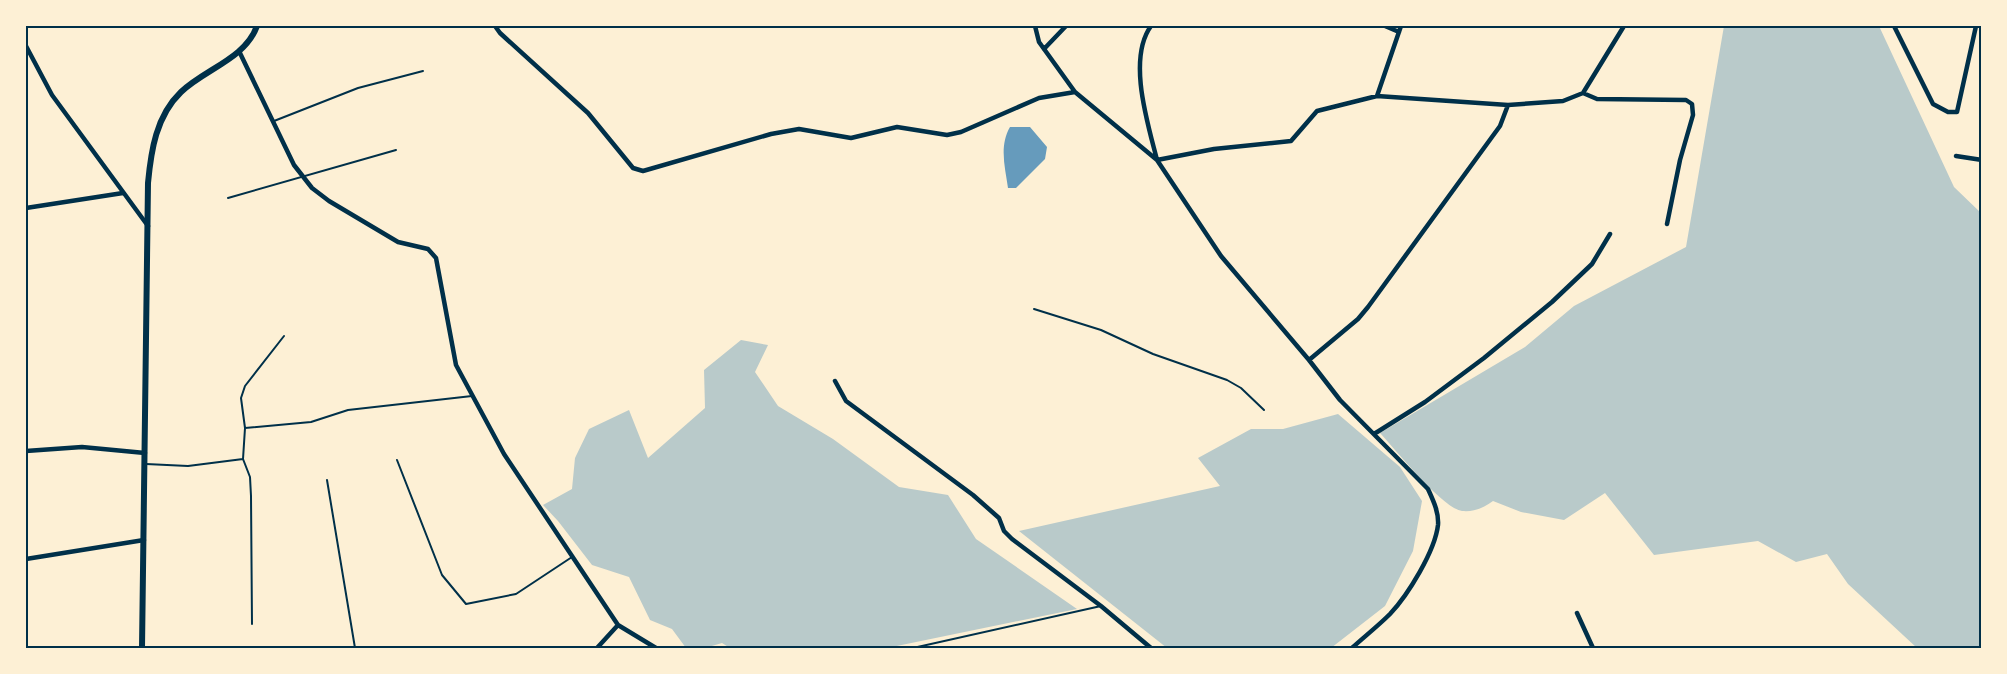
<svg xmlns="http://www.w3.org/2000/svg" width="2007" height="674" viewBox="0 0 2007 674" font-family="Rubik,sans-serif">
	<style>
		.green { fill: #b9caca }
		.water { fill: #669bbc }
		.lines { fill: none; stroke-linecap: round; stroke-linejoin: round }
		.service { stroke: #003049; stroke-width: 2 }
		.minor { stroke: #003049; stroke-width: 4.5 }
		.secondary { stroke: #003049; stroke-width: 6 }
		.neatline { fill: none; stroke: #003049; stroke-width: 2 }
	</style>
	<rect width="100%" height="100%" fill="#fdf0d5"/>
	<path class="green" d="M 1724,26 L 1879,26 L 1954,187 L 1981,213 L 1981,647 L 1974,648 L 1917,648 L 1848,584 L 1827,554 L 1796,562 L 1758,541 L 1654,555 L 1605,493 L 1564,520 L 1521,512 L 1493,501 C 1483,508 1475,512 1462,511 C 1442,508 1395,449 1380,433 L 1525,347 L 1574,306 L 1686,247 Z
		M 741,340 L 768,345 L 755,372 L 778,406 L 833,439 L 899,487 L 948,495 L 976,539 L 1077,609 L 887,648 L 730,648 L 722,643 L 705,648 L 686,648 L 672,629 L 650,620 L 629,577 L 592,565 L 558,521 L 543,505 L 572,489 L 575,458 L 589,429 L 629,410 L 648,458 L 705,408 L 704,370 Z
		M 1338,414 L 1400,467 L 1422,501 L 1413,551 L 1385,606 L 1331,648 L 1167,648 L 1019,531 L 1220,486 L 1198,458 L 1251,429 L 1283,429 Z"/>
	<path class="water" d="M 1010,127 L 1030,127 L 1047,147 L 1045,159 L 1016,188 L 1008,188 C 1005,167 999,146 1010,127 Z"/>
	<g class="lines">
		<path class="service" d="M 274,121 L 358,88 L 423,71
			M 228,198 L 396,150
			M 1034,309 L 1101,330 L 1153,354 L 1227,380 L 1241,388 L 1264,410
			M 245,428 L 311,422 L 348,410 L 472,396
			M 243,459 L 245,428 L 241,398 L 245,386 L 284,336
			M 397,460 L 442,575 L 466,604 L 516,594 L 572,557
			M 146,464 L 188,466 L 243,459 L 250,477 L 251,496 L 252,624
			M 327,480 L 355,648
			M 913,648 L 1101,606"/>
		<path class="minor" d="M 495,26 L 500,33 L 588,113 L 633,168 L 643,171 L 771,134 L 799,129 L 851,138 L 897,127 L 947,135 L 961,132 L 1039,98 L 1075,92
			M 1035,26 L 1039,42 L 1075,92 L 1157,160 L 1221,256 L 1309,360 L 1340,400 L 1428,489 C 1433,500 1439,512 1438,525 C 1435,551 1408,595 1390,614 C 1378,626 1364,637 1352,648
			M 1151,26 C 1127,59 1148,124 1157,160 L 1214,149 L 1291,141 L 1317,111 L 1377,96 L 1508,105 L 1563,101 L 1583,93 L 1597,99 L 1686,100 L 1692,104 L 1693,115 L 1680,160 L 1667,224
			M 1385,26 L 1399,32
			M 1894,26 L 1933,104 L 1948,112 L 1957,112 L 1976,26
			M 26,46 L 52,95 L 148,226
			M 1044,49 L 1066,26
			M 239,51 L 294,165 L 312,188 L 329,201 L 398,242 L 428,249 L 436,258 L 456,365 L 504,454 L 618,625 L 656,648
			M 1583,93 L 1624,26
			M 1377,96 L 1401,26
			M 1956,156 L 1982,160
			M 26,208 L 123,193
			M 1309,360 L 1358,319 L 1368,307 L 1500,126 L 1508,105
			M 835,381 L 846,401 L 973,495 L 999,518 L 1004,531 L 1012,539 L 1101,606 L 1151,648
			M 1374,434 L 1425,402 L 1484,358 L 1552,302 L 1592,264 L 1610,234
			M 26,451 L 82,447 L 145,453
			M 26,559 L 144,540
			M 1577,613 L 1593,648
			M 597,648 L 618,625"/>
		<path class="secondary" d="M 142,648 L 148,183 C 151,151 156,116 181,92 C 205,69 245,59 257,26"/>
	</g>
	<rect width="2007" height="674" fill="none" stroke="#fdf0d5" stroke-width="54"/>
	<rect x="27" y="27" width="1953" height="620" class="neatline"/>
</svg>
